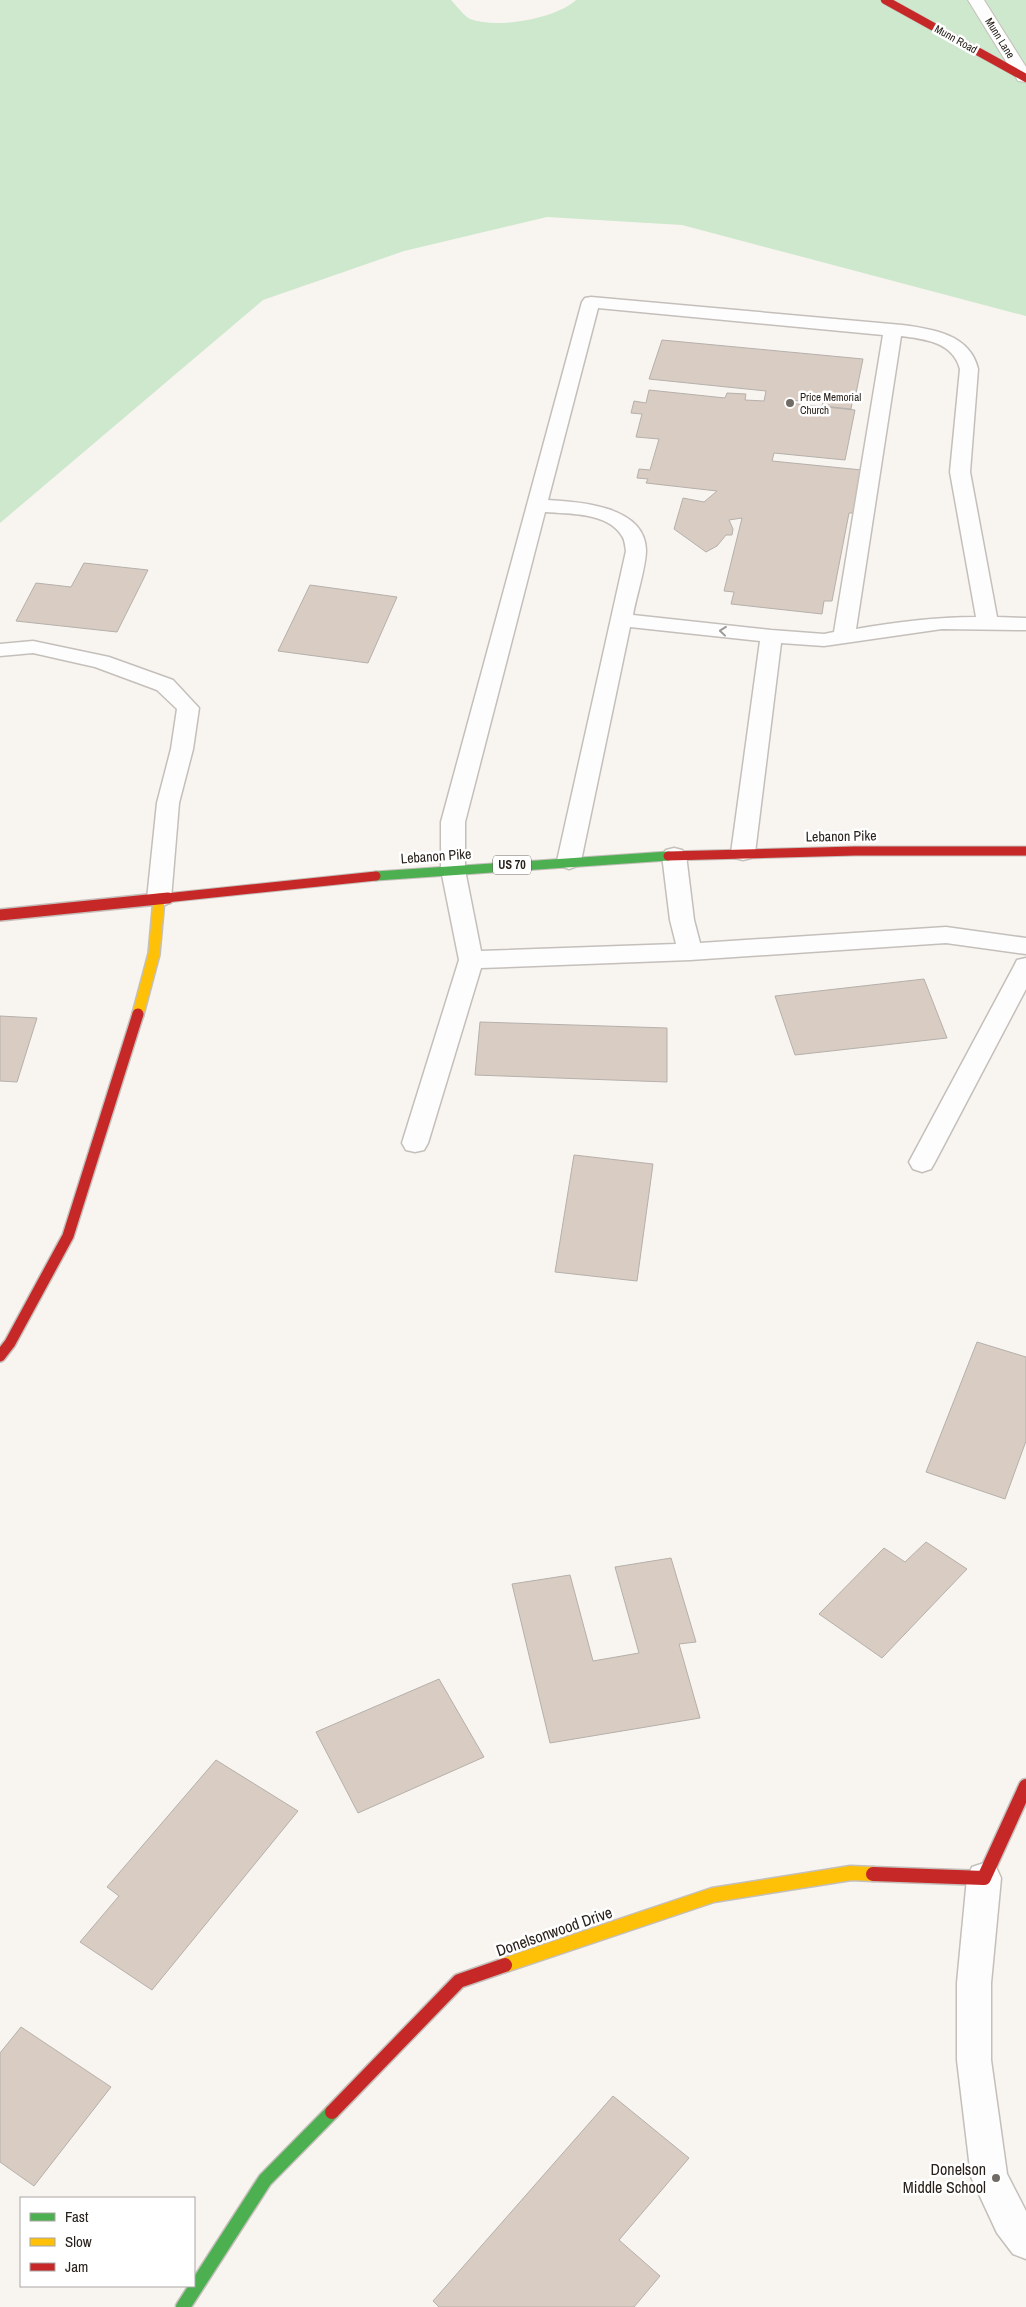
<svg xmlns="http://www.w3.org/2000/svg" width="1026" height="2307" viewBox="0 0 1026 2307" font-family="'Archivo Narrow',sans-serif">
	<style>
		.green { fill: #cde8cc }
		.building { fill: #d9ccc2; stroke: #b5b0ab }
		.lines { fill: none; stroke-linecap: round; stroke-linejoin: round }
		.lane-casing { stroke: #c4bfba; stroke-width: 3 }
		.street-casing { stroke: #c4bfba; stroke-width: 2 }
		.fast-far1-casing { stroke: #c4bfba; stroke-width: 11 }
		.fast-casing { stroke: #c4bfba; stroke-width: 17 }
		.slow-far1-casing { stroke: #c4bfba; stroke-width: 14 }
		.slow-casing { stroke: #c4bfba; stroke-width: 17 }
		.jam-far3-casing { stroke: #c4bfba; stroke-width: 9 }
		.jam-far2-casing { stroke: #c4bfba; stroke-width: 11 }
		.jam-far1-casing { stroke: #c4bfba; stroke-width: 14 }
		.jam-casing { stroke: #c4bfba; stroke-width: 17 }
		.lane { fill: #fefdfd; fill-rule: evenodd }
		.street { fill: #fefdfd; fill-rule: evenodd }
		.fast-far1 { stroke: #4caf50; stroke-width: 9 }
		.fast { stroke: #4caf50; stroke-width: 14 }
		.slow-far1 { stroke: #ffc107; stroke-width: 11 }
		.slow { stroke: #ffc107; stroke-width: 14 }
		.jam-far3 { stroke: #c62828; stroke-width: 8 }
		.jam-far2 { stroke: #c62828; stroke-width: 9 }
		.jam-far1 { stroke: #c62828; stroke-width: 11 }
		.jam { stroke: #c62828; stroke-width: 14 }
		.oneway { stroke: #9e9a97 }
		.poi-dot { fill: #716b66; stroke: #fff; stroke-width: 2 }
		.labels { text-anchor: middle; stroke-width: 5; stroke-linejoin: round; paint-order: stroke }
		.far-street-label { font-size: 11px; fill: #29211b; stroke: #fff }
		.far-poi-label { font-size: 11px; fill: #29211b; stroke: #fff; text-anchor: start }
		.shield { fill: #fff; stroke: #69645f; stroke-width: 1 }
		.shield-label { font-size: 12px; font-weight: bold; fill: #29211b }
		.street-label { font-size: 14px; fill: #29211b; stroke: #fff }
		.near-street-label { font-size: 16px; fill: #29211b; stroke: #fff }
		.near-poi-label { font-size: 16px; fill: #29211b; stroke: #fff; text-anchor: end }
	</style>
	<rect width="100%" height="100%" fill="#f8f4f0"/>
	<path class="green" d="M 0,0 L 451,0 C 456,5 464,16 470,19 C 498,29 555,19 576,0 L 1026,0 L 1026,316 L 682,225 L 547,217 L 404,251 L 263,300 L 0,523 Z"/>
	<path class="building" d="M 662,340 L 863,359 L 855,398 L 853,398 L 851,409 L 822,406 L 824,396 L 812,394 L 811,402 L 789,400 L 788,403 L 855,410 L 845,460 L 774,453 L 772,461 L 862,470 L 855,513 L 849,513 L 832,601 L 824,601 L 822,614 L 731,604 L 734,592 L 724,591 L 742,518 L 729,520 L 733,529 L 732,535 L 726,535 L 717,546 L 706,552 L 674,529 L 683,498 L 704,502 L 717,491 L 646,483 L 648,479 L 637,478 L 639,469 L 650,470 L 659,439 L 636,437 L 642,414 L 631,413 L 634,401 L 646,403 L 649,390 L 725,398 L 727,393 L 746,394 L 745,400 L 764,401 L 766,391 L 649,379 Z
		M 84,563 L 148,570 L 117,632 L 16,621 L 36,583 L 71,587 Z
		M 310,585 L 397,597 L 368,663 L 278,651 Z
		M 924,979 L 947,1038 L 795,1055 L 775,996 Z
		M 0,1016 L 37,1018 L 17,1082 L 0,1081 Z
		M 480,1022 L 667,1028 L 667,1082 L 475,1075 Z
		M 574,1155 L 653,1164 L 637,1281 L 555,1272 Z
		M 977,1342 L 1026,1357 L 1026,1441 L 1005,1499 L 926,1472 Z
		M 926,1542 L 967,1569 L 882,1658 L 819,1614 L 884,1548 L 905,1562 Z
		M 671,1558 L 696,1642 L 679,1644 L 700,1718 L 550,1743 L 512,1584 L 570,1575 L 593,1661 L 639,1653 L 615,1567 Z
		M 439,1679 L 484,1757 L 358,1813 L 316,1732 Z
		M 216,1760 L 298,1811 L 152,1990 L 80,1942 L 119,1896 L 107,1887 Z
		M 21,2027 L 111,2087 L 34,2186 L 0,2162 L 0,2053 Z
		M 613,2096 L 689,2158 L 619,2240 L 660,2276 L 634,2307 L 439,2307 L 433,2301 Z"/>
	<g class="lines">
		<g class="lane-casing">
			<path id="lane" d="M 591,297 L 902,325 C 932,329 970,334 978,369 L 970,472 L 997,617 L 1026,618 L 1026,630 L 942,629 L 824,646 L 781,643 L 755,853 L 751,858 L 743,860 L 735,858 L 731,853 L 760,641 L 630,627 L 581,861 L 577,866 L 569,869 L 561,866 L 557,861 L 626,551 C 625,546 625,540 622,536 C 608,512 569,514 545,512 L 465,822 L 465,870 L 481,951 L 676,944 L 670,920 L 662,855 L 666,850 L 674,848 L 682,850 L 686,855 L 694,920 L 700,943 L 946,927 L 1026,938 L 1026,954 L 946,943 L 690,960 L 481,968 L 428,1143 L 424,1150 L 415,1152 L 406,1150 L 402,1143 L 459,960 L 441,870 L 441,822 L 582,302 L 585,298 ZM 598,308 L 883,335 L 834,632 L 824,634 L 771,630 L 633,615 C 636,597 646,567 646,550 C 645,506 580,502 548,500 ZM 901,336 C 925,339 953,342 960,369 L 950,472 L 976,617 C 935,617 896,622 856,629 Z
				M 33,641 L 109,657 L 173,680 L 199,708 L 193,749 L 179,803 L 171,899 L 167,904 L 159,907 L 151,904 L 147,899 L 157,803 L 171,749 L 177,709 L 157,690 L 95,667 L 33,653 L 0,656 L 0,644 Z
				M 1026,958 L 1026,989 L 935,1162 L 931,1169 L 922,1172 L 913,1169 L 909,1162 L 1014,966 L 1017,960 Z
				M 984,1863 L 996,1867 L 1001,1878 L 991,1983 L 991,2060 L 1007,2174 L 1026,2211 L 1026,2259 L 1013,2254 L 997,2233 L 971,2177 L 957,2060 L 957,1983 L 967,1878 L 972,1867 Z"/>
		</g>
		<g class="street-casing">
			<path id="street" d="M 968,0 L 984,0 L 1026,67 L 1026,82 L 1018,81 Z"/>
		</g>
		<g class="fast-far1-casing">
			<path id="fast-far1" d="M 376,876 L 668,856"/>
		</g>
		<g class="fast-casing">
			<path id="fast" d="M 183,2307 L 265,2180 L 332,2112"/>
		</g>
		<g class="slow-far1-casing">
			<path id="slow-far1" d="M 138,1014 L 154,954 L 159,899"/>
		</g>
		<g class="slow-casing">
			<path id="slow" d="M 505,1965 L 713,1895 L 851,1873 L 873,1874"/>
		</g>
		<g class="jam-far3-casing">
			<path id="jam-far3" d="M 885,0 L 1026,78"/>
		</g>
		<g class="jam-far2-casing">
			<path id="jam-far2" d="M 668,856 L 855,851 L 1026,851
				M 156,899 L 376,876"/>
		</g>
		<g class="jam-far1-casing">
			<path id="jam-far1" d="M 0,915 L 168,898
				M 0,1356 L 10,1343 L 68,1236 L 138,1014"/>
		</g>
		<g class="jam-casing">
			<path id="jam" d="M 873,1874 L 984,1878 L 1026,1786
				M 332,2112 L 459,1981 L 505,1965"/>
		</g>
		<use href="#lane" class="lane"/>
		<use href="#street" class="street"/>
		<use href="#fast-far1" class="fast-far1"/>
		<use href="#fast" class="fast"/>
		<use href="#slow-far1" class="slow-far1"/>
		<use href="#slow" class="slow"/>
		<use href="#jam-far3" class="jam-far3"/>
		<use href="#jam-far2" class="jam-far2"/>
		<use href="#jam-far1" class="jam-far1"/>
		<use href="#jam" class="jam"/>
	</g>
	<defs><path id="oneway-chevron" d="M-2-3.5L2.5 0L-2 3.5" fill="none" stroke-width="1.6" stroke-linecap="round" stroke-linejoin="round" transform="scale(1.25)"/></defs>
	<use class="oneway" href="#oneway-chevron" transform="translate(723 631) rotate(-174)"/>
	<g class="poi-dot">
		<circle cx="790" cy="403" r="5"/>
		<circle cx="996" cy="2178" r="5"/>
	</g>
	<g class="labels">
		<g class="far-street-label">
			<text transform="translate(1000 38) rotate(58)" y="4">Munn Lane</text>
			<text transform="translate(956 39) rotate(29)" y="4">Munn Road</text>
		</g>
		<g class="far-poi-label">
			<text x="800" y="401">Price Memorial<tspan x="800" dy="13">Church</tspan></text>
		</g>
		<rect class="shield" x="493" y="855.5" width="38" height="19" rx="4"/>
		<g class="shield-label">
			<text x="512" y="869">US 70</text>
		</g>
		<g class="street-label">
			<text transform="translate(841 836) rotate(-1)" y="5">Lebanon Pike</text>
			<text transform="translate(436 856) rotate(-4)" y="5">Lebanon Pike</text>
		</g>
		<g class="near-street-label">
			<text transform="translate(554 1931) rotate(-19)" y="6">Donelsonwood Drive</text>
		</g>
		<g class="near-poi-label">
			<text x="986" y="2175">Donelson<tspan x="986" dy="18">Middle School</tspan></text>
		</g>
	</g>
	<rect x="20" y="2197" width="175" height="90" fill="#ffffff" stroke="#a9a6a4"/>
	<rect x="30" y="2213" width="25" height="8" fill="#4caf50" stroke="#a9a6a4"/>
	<text x="65" y="2222" font-size="15" fill="#29211b">Fast</text>
	<rect x="30" y="2238" width="25" height="8" fill="#ffc107" stroke="#a9a6a4"/>
	<text x="65" y="2247" font-size="15" fill="#29211b">Slow</text>
	<rect x="30" y="2263" width="25" height="8" fill="#c62828" stroke="#a9a6a4"/>
	<text x="65" y="2272" font-size="15" fill="#29211b">Jam</text>
</svg>
